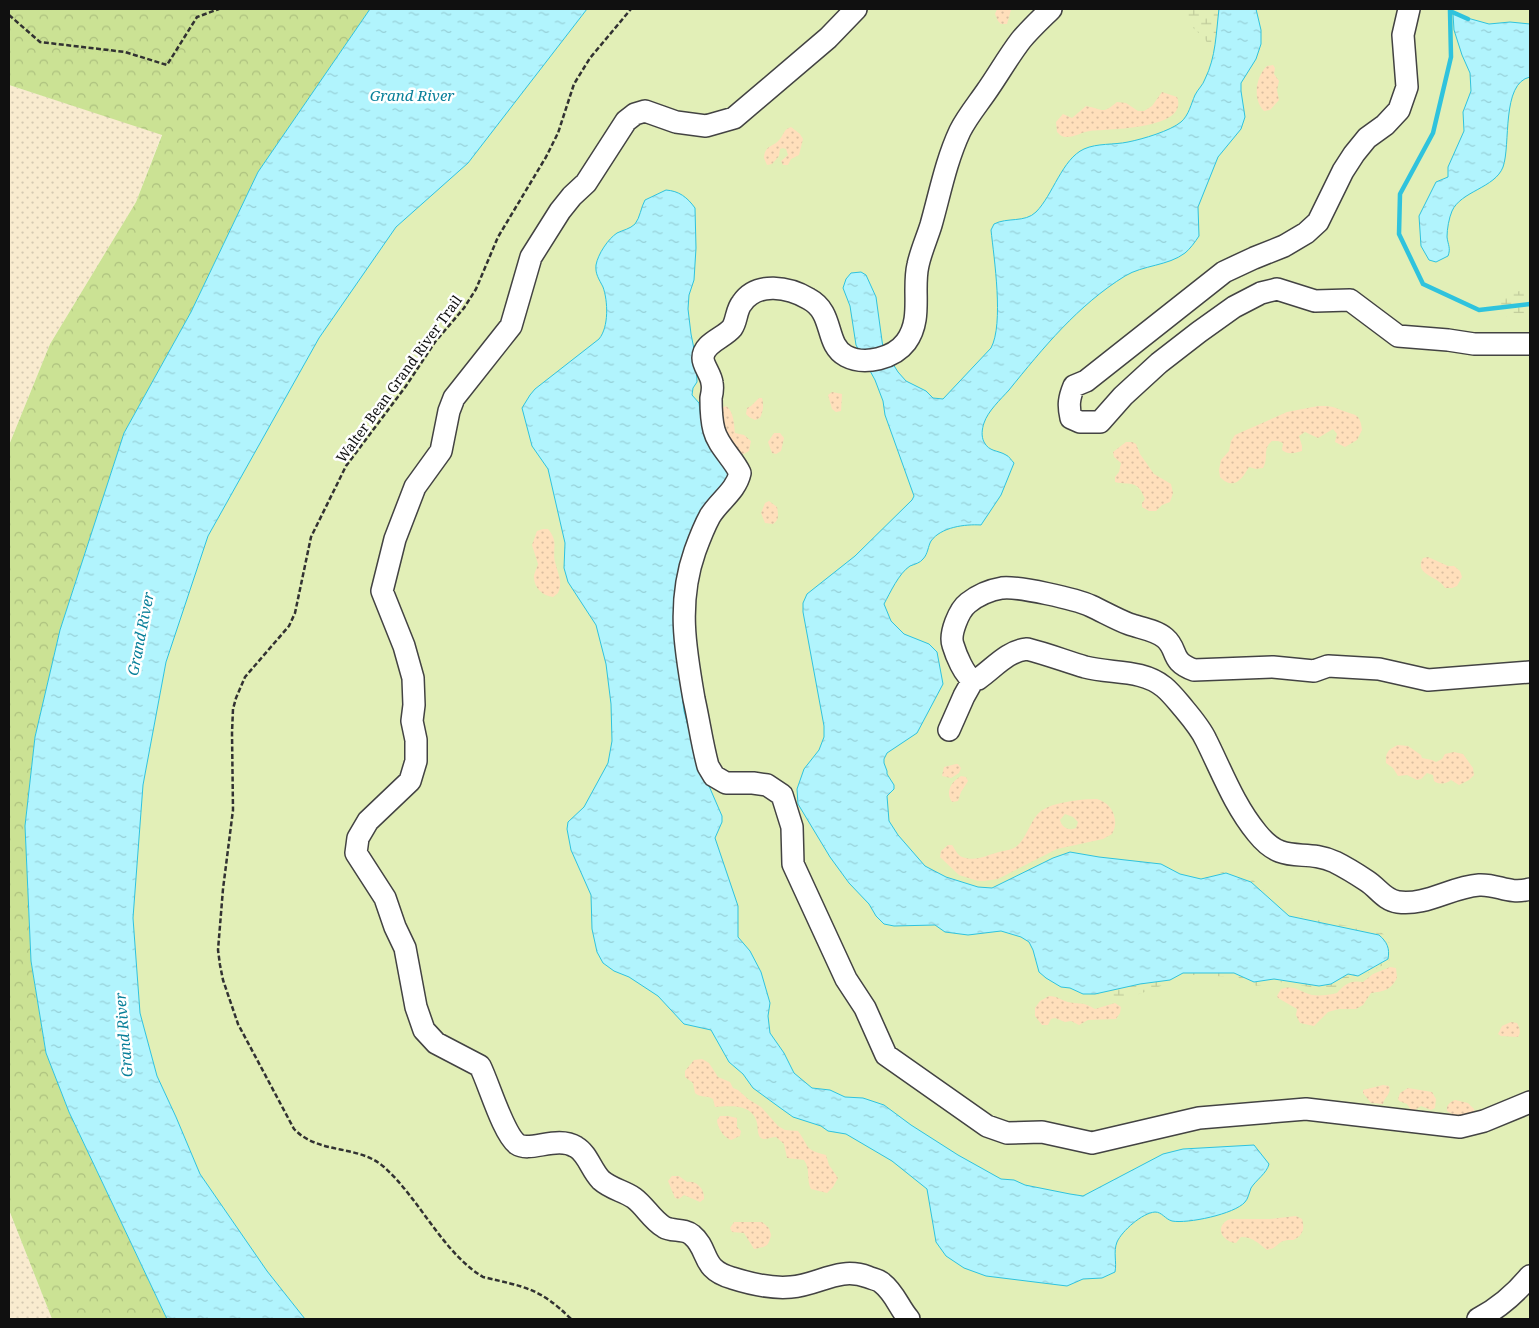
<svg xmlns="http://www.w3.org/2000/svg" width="1539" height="1328" viewBox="0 0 1539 1328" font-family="'Noto Serif',serif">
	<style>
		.farmland { fill: url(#farmland-dots) }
		.green { fill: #e2efb7 }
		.forest { fill: url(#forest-crowns) }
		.wetland { fill: url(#wetland-marsh) }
		.sand { fill: url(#sand-dots); fill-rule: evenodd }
		.water { fill: url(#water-ripples); stroke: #2fc3dd }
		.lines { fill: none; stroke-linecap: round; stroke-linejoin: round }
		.stream { stroke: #2fc3dd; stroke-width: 4.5 }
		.minor-casing { stroke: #434343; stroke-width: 24 }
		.path { stroke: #323232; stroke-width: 2.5; stroke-dasharray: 5 2.5; stroke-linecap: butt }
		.minor { stroke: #fff; stroke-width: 21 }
		.labels { text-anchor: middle; stroke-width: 5; stroke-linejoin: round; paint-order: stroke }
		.street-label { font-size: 14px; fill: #101010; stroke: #fff }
		.water-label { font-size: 15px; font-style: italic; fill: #0a809a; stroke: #fff }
	</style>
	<defs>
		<pattern id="farmland-dots" width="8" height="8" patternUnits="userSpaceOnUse" patternTransform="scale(1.25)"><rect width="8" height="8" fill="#f9ebcf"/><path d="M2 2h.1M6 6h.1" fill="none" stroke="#d4c8b1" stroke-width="1.8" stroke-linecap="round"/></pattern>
		<pattern id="forest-crowns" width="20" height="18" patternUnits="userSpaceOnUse" patternTransform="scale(1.25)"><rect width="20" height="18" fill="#cbe294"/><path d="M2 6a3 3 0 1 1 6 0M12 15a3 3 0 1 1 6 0" fill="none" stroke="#adc17f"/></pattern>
		<pattern id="wetland-marsh" width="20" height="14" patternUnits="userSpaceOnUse" patternTransform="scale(1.25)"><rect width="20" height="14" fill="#e2efb7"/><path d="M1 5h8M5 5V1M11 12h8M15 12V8" fill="none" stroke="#c1cc9c"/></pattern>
		<pattern id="sand-dots" width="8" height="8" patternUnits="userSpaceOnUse" patternTransform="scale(1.25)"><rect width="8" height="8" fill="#ffdfbb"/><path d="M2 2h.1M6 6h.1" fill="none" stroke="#dabea0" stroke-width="1.8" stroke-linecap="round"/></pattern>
		<pattern id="water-ripples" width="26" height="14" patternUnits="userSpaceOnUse" patternTransform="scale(1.25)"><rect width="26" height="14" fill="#b1f4fd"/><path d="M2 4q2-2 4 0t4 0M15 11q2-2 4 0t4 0" fill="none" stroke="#97d0d8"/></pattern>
	</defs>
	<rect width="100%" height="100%" fill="#fff9f3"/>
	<path class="farmland" d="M 9,85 L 162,134 L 136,202 L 50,344 L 9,445 Z
		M 9,1210 L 52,1319 L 9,1319 Z"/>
	<path class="green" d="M 587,9 L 1530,9 L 1530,1319 L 305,1319 L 267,1271 L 200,1174 L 176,1117 L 157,1076 L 140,1013 L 133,918 L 143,785 L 166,662 L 208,536 L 319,338 L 396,227 L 468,163 Z"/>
	<path class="forest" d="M 9,9 L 370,9 L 258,172 L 191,312 L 124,433 L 60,630 L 35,737 L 25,826 L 31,961 L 46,1053 L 69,1112 L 167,1319 L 52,1319 L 9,1210 L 9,445 L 50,344 L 136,202 L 162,135 L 9,85 Z"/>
	<path class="wetland" d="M 1173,9 L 1219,9 L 1214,56 L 1205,39 Z
		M 1530,289 L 1530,320 L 1506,316 L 1499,301 L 1515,292 Z
		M 1226,871 L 1253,880 L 1289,914 L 1382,933 C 1392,940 1391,951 1389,962 L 1362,976 L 1350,978 L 1335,989 L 1328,990 L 1280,982 L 1257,986 L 1236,978 L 1207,975 L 1190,975 L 1134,996 L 1126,997 L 1095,994 L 1140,984 L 1170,980 L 1183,973 L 1234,973 L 1254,982 L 1274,979 L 1319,986 L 1331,984 L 1348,974 L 1388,959 C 1390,948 1387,942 1379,935 L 1289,916 L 1270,898 L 1201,879 Z"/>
	<path class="sand" d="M 997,9 L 1013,9 L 1011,10 L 1007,24 L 1001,24 L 998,21 L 995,14 Z
		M 1273,65 L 1275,68 L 1274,74 L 1279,81 L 1277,90 L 1279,100 L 1270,110 L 1264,111 C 1252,99 1256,76 1267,66 Z
		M 1162,92 L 1177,97 C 1190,130 1106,129 1090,131 C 1082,132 1075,137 1067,137 C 1062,137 1060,135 1057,132 L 1056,122 L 1063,114 L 1072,118 L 1086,106 C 1103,109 1102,115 1117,102 L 1126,103 L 1138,111 L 1144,111 L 1152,106 Z
		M 791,127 L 800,134 L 803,139 L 799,155 L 791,159 L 788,165 L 783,165 L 781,161 L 788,155 L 786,149 L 783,148 L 780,149 L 779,156 L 772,164 L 767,165 L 764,158 C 765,144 773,148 780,139 C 784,134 784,129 791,127 Z
		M 832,392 L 842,394 L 841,411 L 836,412 L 832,409 L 828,395 Z
		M 759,398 L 762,398 C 764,404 763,412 760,418 L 755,420 L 749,417 L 746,414 L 747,408 L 751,406 Z
		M 726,406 C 734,411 734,425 735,433 L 744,435 L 751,441 L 749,451 L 744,454 L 739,453 L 723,431 L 721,408 Z
		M 1318,406 C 1329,406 1332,406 1341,410 C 1355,416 1360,412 1362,430 L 1357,440 L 1345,447 L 1335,442 L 1337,434 L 1333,429 L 1318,438 L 1305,432 L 1299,436 L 1302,446 L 1302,451 C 1295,453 1288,455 1282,450 L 1283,443 L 1278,441 L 1272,441 C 1262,449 1269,458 1263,468 L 1256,469 L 1249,467 C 1242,479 1234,491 1220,477 L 1219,470 L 1221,460 L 1229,451 L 1231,441 L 1235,435 L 1287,412 Z
		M 774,433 L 780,433 L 784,438 L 781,451 L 776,454 L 772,453 L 768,442 Z
		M 1126,442 L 1132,442 L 1136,444 L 1140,454 L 1154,474 L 1171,484 L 1173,493 L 1170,502 L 1162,505 L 1156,511 L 1149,511 L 1142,507 L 1142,503 L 1145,499 C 1137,479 1132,486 1115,482 L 1115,477 L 1119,472 L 1121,463 L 1114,457 L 1113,452 Z
		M 769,501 L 777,507 C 778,513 780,520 773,524 L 765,523 L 761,513 L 765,503 Z
		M 543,529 L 548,529 C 559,542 552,548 555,562 C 558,573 563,583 558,593 L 553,597 C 543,596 534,588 534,577 C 534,573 537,568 538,564 L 532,545 L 537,531 Z
		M 1428,557 L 1448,566 L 1454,566 L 1460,571 L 1462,577 L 1457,586 L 1452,588 L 1445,588 C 1439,576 1413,575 1423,558 Z
		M 1398,745 L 1408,746 L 1421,755 L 1422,758 L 1432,760 L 1436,762 L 1442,759 L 1445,754 L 1454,752 L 1463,754 L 1473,768 L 1474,775 L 1469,780 L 1459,785 L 1451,780 C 1447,784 1439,785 1434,781 L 1433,775 L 1427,773 L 1421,779 L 1417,780 L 1407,775 L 1398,776 L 1393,768 L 1386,763 C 1385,752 1389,749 1398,745 Z
		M 956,764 L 958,764 L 961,768 L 959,773 L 951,778 L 942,776 L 944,767 Z
		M 961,776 L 966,777 L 968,781 L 961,792 L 958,801 L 952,802 C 945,792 951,782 961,776 Z
		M 1097,799 C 1112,803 1120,820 1112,834 L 1103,839 L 1057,849 L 998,879 L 984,881 L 978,881 L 959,875 L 940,857 L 941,851 L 948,845 L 952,845 C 955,849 957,855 962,857 C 976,862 987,855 999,852 C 1008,850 1014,850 1020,843 C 1028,834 1031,819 1041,811 C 1053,802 1082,799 1097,799 ZM 1065,814 L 1073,817 L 1078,822 L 1076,828 C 1069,831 1062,828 1060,820 Z
		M 1390,967 L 1396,968 L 1397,978 C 1390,991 1384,991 1371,993 L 1363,1005 L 1356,1009 L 1339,1009 L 1328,1012 L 1314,1026 L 1300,1023 L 1296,1015 L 1297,1009 L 1278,998 L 1277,996 L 1281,989 C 1293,984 1301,992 1312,995 C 1320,996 1329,995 1337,993 C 1345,984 1350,980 1363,982 L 1373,974 Z
		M 1049,996 C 1057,996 1061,1000 1068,1002 C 1081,1005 1082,1001 1095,1009 L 1115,1003 L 1121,1007 L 1120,1013 L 1116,1019 L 1088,1020 L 1079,1025 L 1071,1021 L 1065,1022 L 1055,1018 L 1051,1019 L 1048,1025 L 1042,1025 L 1035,1016 L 1035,1008 L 1040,1001 Z
		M 1511,1022 L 1517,1023 C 1520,1028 1521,1033 1518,1037 L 1501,1036 L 1498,1034 L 1502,1026 Z
		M 702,1059 L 709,1063 L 718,1077 L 730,1082 L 733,1088 L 738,1090 L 748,1099 L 761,1107 L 778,1126 L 785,1130 L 798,1131 C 810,1147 803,1149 826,1155 L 829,1165 L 838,1178 L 833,1187 L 827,1193 L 811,1189 C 806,1180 811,1170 804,1160 L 787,1158 L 784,1144 L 776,1137 C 771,1137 765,1141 761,1138 C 757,1135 758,1127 757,1123 C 753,1103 728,1106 715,1107 L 713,1099 C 707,1095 700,1098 695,1093 L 693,1083 L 685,1077 L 685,1071 L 694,1060 Z
		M 1383,1085 L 1389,1086 C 1392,1094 1384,1097 1383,1104 L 1371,1103 L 1363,1093 L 1363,1090 Z
		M 1408,1088 L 1432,1092 L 1436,1099 L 1435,1108 L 1431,1110 L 1421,1106 L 1415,1110 L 1411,1110 L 1407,1104 L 1399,1101 L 1398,1099 L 1400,1093 Z
		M 1455,1100 L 1468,1103 L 1474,1109 L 1474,1113 C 1462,1117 1457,1118 1447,1111 C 1446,1105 1450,1102 1455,1100 Z
		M 720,1116 L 728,1116 L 737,1118 L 737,1127 L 741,1131 L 740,1136 L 731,1140 C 724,1138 717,1127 717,1120 Z
		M 672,1176 L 679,1176 L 687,1182 C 697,1180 705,1190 704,1199 L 700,1202 L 684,1195 L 679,1199 L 675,1198 L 668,1181 Z
		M 1296,1216 L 1302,1219 C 1305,1229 1303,1236 1293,1240 C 1276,1239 1280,1248 1267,1250 C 1258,1243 1253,1237 1241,1237 L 1236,1243 C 1221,1241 1214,1226 1230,1219 L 1270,1219 Z
		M 734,1222 L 762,1222 L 769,1228 L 771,1235 C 768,1248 766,1246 754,1249 L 744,1233 L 732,1232 L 730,1228 Z"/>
	<path class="water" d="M 370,9 L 587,9 L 468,163 L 396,227 L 319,338 L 208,536 L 166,662 L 143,785 L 133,918 L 140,1013 L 157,1076 L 176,1117 L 200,1174 L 267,1271 L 305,1319 L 167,1319 L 69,1112 L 46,1053 L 31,961 L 25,826 L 35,737 L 60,630 L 124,433 L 191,312 L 258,172 Z
		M 1219,9 L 1256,9 L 1261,30 L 1261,44 L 1256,59 L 1241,83 L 1241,91 L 1245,117 L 1241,129 L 1218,157 L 1198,207 L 1199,236 C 1195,242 1190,249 1185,253 C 1168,266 1143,265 1125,276 C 1078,305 1043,348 1009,390 C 1000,400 988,411 984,423 C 982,429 981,436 984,442 C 989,452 998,450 1006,455 C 1009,456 1011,460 1014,463 L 1001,495 L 981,525 C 965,524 941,527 931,541 C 928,546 928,554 923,559 C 920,563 915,564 910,566 C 899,573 890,593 884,604 L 891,621 L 904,634 L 929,644 L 937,652 L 943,684 L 917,733 L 887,753 L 884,759 L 884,763 L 887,771 L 887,774 L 894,785 L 894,789 L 887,796 L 889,821 L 898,835 L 925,866 L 946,877 L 978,887 L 992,888 L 1053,858 L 1070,852 L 1099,857 L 1161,864 L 1180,874 L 1201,879 L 1226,873 L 1251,882 L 1289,916 L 1379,935 C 1387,942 1390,948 1388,959 L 1358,976 L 1348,974 L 1331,984 L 1319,986 L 1274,979 L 1254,982 L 1234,973 L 1183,973 L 1170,980 L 1140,984 L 1095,994 L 1083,994 L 1070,988 L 1061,987 L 1046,978 L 1039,972 L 1033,950 L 1029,942 L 1021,937 L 1001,931 L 968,935 L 945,932 L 935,925 L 894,926 L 884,924 L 876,916 L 869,904 L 849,883 L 830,857 L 798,804 L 797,789 L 804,769 L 819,750 L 824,737 L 824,726 L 803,612 L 803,603 L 807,594 L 855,556 L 912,500 L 914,496 L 885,415 L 883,401 L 875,380 L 856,345 L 850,306 L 843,288 L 846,279 L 851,273 L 861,272 L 866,275 L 876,297 L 883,348 L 898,372 L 906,381 L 926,391 L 933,398 L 943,399 L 991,348 C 1004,324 994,258 991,230 L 994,224 C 1007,217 1025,223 1036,212 C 1053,195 1062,159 1084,149 C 1097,143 1114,145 1128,142 C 1143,139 1170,131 1181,122 C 1189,115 1191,104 1195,95 C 1198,89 1203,85 1205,79 C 1216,57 1216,33 1219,9 Z
		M 1453,14 L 1489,24 L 1510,22 L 1530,24 L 1530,77 C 1501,83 1511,145 1503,167 C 1495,188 1461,191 1452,211 C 1449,218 1447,229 1447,237 C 1448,245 1451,248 1448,256 L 1436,262 L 1429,260 L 1421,246 L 1419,216 L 1436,182 L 1448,177 L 1448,167 L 1464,131 L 1463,112 L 1471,91 L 1470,73 L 1462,55 L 1454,30 Z
		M 666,190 C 679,191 687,197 695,208 L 696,248 L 694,280 L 689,295 L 688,309 L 691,334 L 696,359 L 697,382 L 693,388 L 692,395 L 699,403 L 701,420 L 733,472 L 682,564 L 674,598 L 676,646 L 684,711 L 696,756 L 722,816 L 722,822 L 715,838 L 738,906 L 738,937 L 750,951 L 761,972 L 770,1003 L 768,1016 L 770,1033 L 784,1053 L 794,1073 L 812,1088 L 830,1090 L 845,1097 L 863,1098 L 884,1105 L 911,1125 L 958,1155 L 1001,1179 L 1014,1180 L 1025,1185 L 1070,1194 L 1083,1196 L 1163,1154 L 1183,1149 L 1254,1145 L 1269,1164 C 1267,1173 1256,1180 1251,1188 C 1249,1193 1248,1199 1245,1202 C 1235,1214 1187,1224 1172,1221 C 1165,1219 1162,1212 1155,1212 C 1142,1213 1122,1231 1117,1242 C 1113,1252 1117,1262 1115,1272 L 1102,1278 L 1083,1279 L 1067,1286 L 986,1276 L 964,1268 L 946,1256 L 936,1242 L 927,1189 L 892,1161 L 846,1134 L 828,1131 L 821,1126 L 793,1117 L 779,1107 L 753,1088 L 743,1074 L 729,1062 L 711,1030 L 684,1024 L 658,996 L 629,977 L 614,971 L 603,963 L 597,952 L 592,929 L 591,895 L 571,850 L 567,829 L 568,822 L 584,807 L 608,763 L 612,741 L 611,704 L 606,664 L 596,625 L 568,582 L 564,568 L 565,543 L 548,469 L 532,446 L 522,408 L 530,395 L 535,389 L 599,339 C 609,327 608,301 603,287 C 599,279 595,274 596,265 C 598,254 608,239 617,233 C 623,230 630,229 635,224 C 640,218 641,207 645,200 Z"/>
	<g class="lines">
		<path class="stream" d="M 1450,9 L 1450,11 L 1468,19
			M 1450,11 L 1451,57 L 1433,133 L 1400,194 L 1399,234 L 1423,284 L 1479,310 L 1530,304"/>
		<g class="minor-casing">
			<path id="minor" d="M 856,9 L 828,38 L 734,118 L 706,126 L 676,122 L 645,111 L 635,114 L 626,121 L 586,183 L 572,196 L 560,211 L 531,257 L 511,326 L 454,398 L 449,411 L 441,451 L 415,487 L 395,539 L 382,591 L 404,646 L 413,678 L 414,705 L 412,721 L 416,740 L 416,761 L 410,781 L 368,821 L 358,838 L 356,853 L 385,898 L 395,927 L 405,948 L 416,1007 L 424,1030 L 436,1043 L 480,1066 C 489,1084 503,1133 517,1144 C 530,1153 557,1135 576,1147 C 588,1154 591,1170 601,1180 C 611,1189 624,1191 634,1198 C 645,1206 652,1220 664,1227 C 672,1232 684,1228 692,1235 C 710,1250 700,1269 732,1278 C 751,1284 771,1289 791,1287 C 819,1285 839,1266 868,1277 C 873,1279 879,1280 882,1283 C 895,1293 899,1308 909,1319
				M 1051,9 C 1041,19 1030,29 1021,40 C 1008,57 998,75 986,92 C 977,105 967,117 960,131 C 946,161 940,193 931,225 C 927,238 921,251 918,265 C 912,290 923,319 906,342 C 894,358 865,366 846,356 C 824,344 835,313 809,299 C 789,287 757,281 742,303 C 736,310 737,321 732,328 C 724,338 703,343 703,358 C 703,366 711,374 712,383 C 713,388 712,394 711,398 C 711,409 711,419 714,430 C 718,446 733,458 740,473 C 736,491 719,501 710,516 C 704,527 699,540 695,551 C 677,602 685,648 694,699 C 699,721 702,744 708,766 L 714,776 L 726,783 L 753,783 L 767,785 L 782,795 L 792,827 L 793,864 L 846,979 L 865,1008 L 886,1055 L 987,1126 L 1007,1133 L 1042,1132 L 1092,1143 L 1199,1118 L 1306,1109 L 1460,1127 L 1484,1121 L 1530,1102
				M 1409,9 L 1403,35 L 1407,87 L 1399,110 L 1385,125 L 1367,138 L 1354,154 L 1343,171 L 1318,222 L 1306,233 L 1284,246 L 1254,258 L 1224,272 L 1086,381 L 1074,386 C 1069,398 1068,405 1071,418 L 1080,422 L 1100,422 L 1123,396 L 1159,363 L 1199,332 L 1234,307 L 1261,293 L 1277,289 L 1315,301 L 1350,300 L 1398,336 L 1448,340 L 1474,344 L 1530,344
				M 1530,672 L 1428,680 L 1379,669 L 1328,666 L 1314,671 L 1273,667 L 1194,670 C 1169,661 1179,650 1165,638 C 1156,630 1140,628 1129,624 C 1116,619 1104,612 1091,606 C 1076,599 1018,586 1002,588 C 990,590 978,595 968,603 C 959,610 949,634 953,645 C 956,655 964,675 973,680 L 978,679 C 994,668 1007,651 1027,649 C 1047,654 1065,661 1085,667 C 1111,674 1142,669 1164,687 C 1170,692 1175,698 1180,704 C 1189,715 1200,727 1206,740 C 1222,772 1234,805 1257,833 C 1284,867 1303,847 1335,862 C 1345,867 1358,875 1367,881 C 1378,888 1384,900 1398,902 C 1426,906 1451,887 1479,885 C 1499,884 1508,895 1530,889
				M 949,730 L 964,696 L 973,680
				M 1478,1319 C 1499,1308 1515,1294 1530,1276"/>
		</g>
		<path class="path" d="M 9,15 L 40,42 L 125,52 L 167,65 L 197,17 L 219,9
			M 571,1319 C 540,1288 525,1287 483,1277 C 443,1253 419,1198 384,1167 C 358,1144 319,1155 294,1129 L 238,1024 L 223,980 L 220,965 L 218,950 L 223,889 L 233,810 L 232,733 L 233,709 L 236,698 L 245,677 L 289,626 L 295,613 L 311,537 L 346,466 L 406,386 L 435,342 L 464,308 L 476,289 L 498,237 L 546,157 L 558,133 L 574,84 L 590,58 L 631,9"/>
		<use href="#minor" class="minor"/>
	</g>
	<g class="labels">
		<g class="street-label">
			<text transform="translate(399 379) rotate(-54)" y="5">Walter Bean Grand River Trail</text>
		</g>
		<g class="water-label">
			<text x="412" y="101">Grand River</text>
			<text transform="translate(141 634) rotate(-79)" y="5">Grand River</text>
			<text transform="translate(124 1035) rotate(-95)" y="5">Grand River</text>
		</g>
	</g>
	<rect width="1539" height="1328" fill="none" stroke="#101010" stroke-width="20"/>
</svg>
